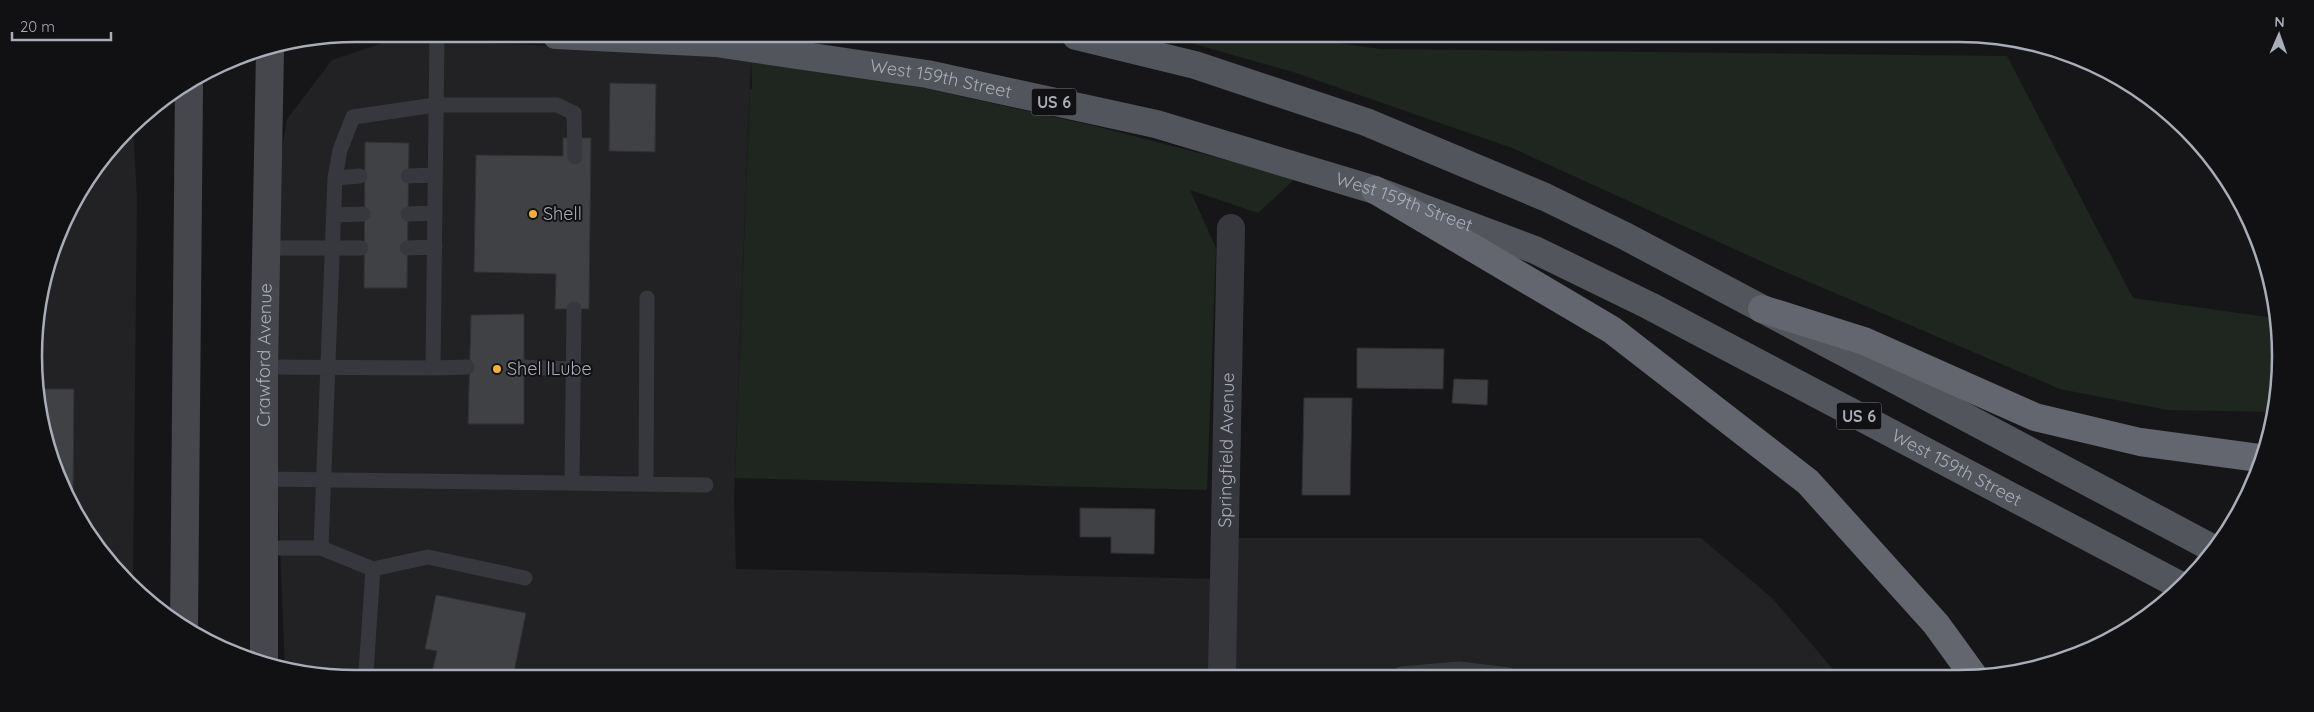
<svg xmlns="http://www.w3.org/2000/svg" width="2314" height="712" viewBox="0 0 2314 712" font-family="Quicksand,sans-serif">
	<style>
		.built { fill: #222225 }
		.green { fill: #1e261f }
		.building { fill: #404145; stroke: #303034 }
		.lines { fill: none; stroke-linecap: round; stroke-linejoin: round }
		.service { stroke: #37383d; stroke-width: 15 }
		.minor { stroke: #37383d; stroke-width: 28 }
		.secondary { stroke: #45474d; stroke-width: 28 }
		.primary { stroke: #53555c; stroke-width: 28 }
		.motorway { stroke: #63666e; stroke-width: 28 }
		.poi-dot { fill: #f2b134; stroke: #111113; stroke-width: 2 }
		.labels { text-anchor: middle; stroke-width: 4; stroke-linejoin: round; paint-order: stroke }
		.shield { fill: #111113; stroke: #7b7e86; stroke-width: 1 }
		.shield-label { font-size: 16px; font-weight: bold; fill: #a8adb8 }
		.street-label { font-size: 18px; fill: #a8adb8; stroke: #111113 }
		.poi-label { font-size: 18px; fill: #a8adb8; stroke: #111113; text-anchor: start }
		.rim { fill: none; stroke: #a8adb8; stroke-width: 2.5 }
	</style>
	<rect width="100%" height="100%" fill="#161618"/>
	<path class="built" d="M 389,41 L 485,43 L 751,56 L 734,499 L 736,569 L 1224,579 L 1225,538 L 1701,538 L 1772,598 L 1838,675 L 293,672 L 285,669 L 278,500 L 275,191 L 287,119 L 332,60 Z
		M 133,127 L 137,198 L 133,580 L 88,535 L 45,439 L 36,314 L 67,213 Z"/>
	<path class="green" d="M 1170,37 L 1295,37 L 1380,49 L 2007,56 L 2133,298 L 2274,318 L 2274,412 L 2167,410 L 2060,389 L 1776,268 L 1512,148 L 1296,73 Z
		M 751,56 L 924,88 L 1099,127 L 1296,178 L 1258,213 L 1190,190 L 1216,248 L 1207,490 L 735,478 L 750,89 L 752,89 Z"/>
	<path class="building" d="M 610,83 L 656,84 L 655,152 L 609,151 Z
		M 563,138 L 591,138 L 589,309 L 555,309 L 556,274 L 474,272 L 476,155 L 563,156 Z
		M 365,142 L 409,143 L 407,288 L 364,288 Z
		M 524,314 L 524,424 L 468,424 L 471,315 Z
		M 1357,348 L 1444,349 L 1443,389 L 1357,388 Z
		M 1454,379 L 1488,380 L 1487,405 L 1452,403 Z
		M 41,389 L 74,389 L 73,501 L 45,439 Z
		M 1304,398 L 1352,398 L 1350,495 L 1302,495 Z
		M 1080,508 L 1155,509 L 1154,554 L 1111,553 L 1111,537 L 1080,537 Z
		M 436,595 L 526,613 L 514,672 L 432,672 L 437,651 L 425,649 Z"/>
	<g class="lines">
		<path class="service" d="M 408,176 L 435,175
			M 335,178 L 360,176
			M 408,214 L 435,213
			M 334,215 L 363,214
			M 266,248 L 361,248
			M 407,248 L 435,247
			M 264,367 L 433,368 L 437,34
			M 520,367 L 573,369
			M 433,368 L 467,367
			M 264,479 L 706,485
			M 572,483 L 574,309
			M 646,484 L 647,298
			M 264,548 L 321,548 L 373,569 L 366,672
			M 321,548 L 335,178 L 340,150 L 353,117 L 435,105 L 557,105 L 574,113 L 575,157
			M 373,569 L 428,557 L 525,578
			M 1401,674 L 1459,669 L 1509,675"/>
		<path class="minor" id="s1" d="M 1222,674 L 1231,228"/>
		<g class="secondary">
			<path d="M 184,627 L 189,86"/>
			<path id="s2" d="M 264,660 L 264,367 L 270,51"/>
		</g>
		<g class="primary">
			<path id="s3" d="M 556,35 L 716,43 L 927,74 L 1156,124 L 1375,190 L 1535,250 L 1650,306 L 2181,586"/>
			<path d="M 1076,36 L 1195,65 L 1366,122 L 1545,197 L 1625,236 L 2212,548"/>
		</g>
		<path class="motorway" d="M 1375,190 L 1612,330 L 1808,482 L 1936,624 L 1973,675
			M 1762,309 L 1864,341 L 2035,417 L 2140,442 L 2259,458"/>
	</g>
	<g class="poi-dot">
		<circle cx="533" cy="214" r="5"/>
		<circle cx="497" cy="369" r="5"/>
	</g>
	<g class="labels">
		<g class="shield">
			<rect x="1031.5" y="88.5" width="45" height="27" rx="4"/>
			<rect x="1836.5" y="402.5" width="45" height="27" rx="4"/>
		</g>
		<g class="shield-label">
			<text x="1054" y="108">US 6</text>
			<text x="1859" y="422">US 6</text>
		</g>
		<g class="street-label">
			<text dy="6" stroke="none"><textPath href="#s3" startOffset="388">West 159th Street</textPath></text>
			<text dy="6" stroke="none"><textPath href="#s3" startOffset="868">West 159th Street</textPath></text>
			<text dy="6" stroke="none"><textPath href="#s2" startOffset="305">Crawford Avenue</textPath></text>
			<text dy="6" stroke="none"><textPath href="#s1" startOffset="224">Springfield Avenue</textPath></text>
			<text dy="6" stroke="none"><textPath href="#s3" startOffset="1482">West 159th Street</textPath></text>
		</g>
		<g class="poi-label">
			<text x="543" y="220">Shell</text>
			<text x="507" y="375">Shel lLube</text>
		</g>
	</g>
	<path d="M0 0H2314V712H0ZM356 42H1958A314 314 0 0 1 2272 356V356A314 314 0 0 1 1958 670H356A314 314 0 0 1 42 356V356A314 314 0 0 1 356 42Z" fill="#111113" fill-rule="evenodd"/>
	<path class="rim" d="M356 42H1958A314 314 0 0 1 2272 356V356A314 314 0 0 1 1958 670H356A314 314 0 0 1 42 356V356A314 314 0 0 1 356 42Z"/>
	<g transform="translate(2279 35) rotate(2)" stroke="#111113" stroke-width="4" paint-order="stroke">
	<path d="M0-4L9 19L0 12L-9 19Z" fill="#a8adb8"/>
	<text y="-8" font-size="14" font-weight="bold" text-anchor="middle" fill="#a8adb8">N</text>
	</g>
	<path d="M12 32v8h99v-8" fill="none" stroke="#a8adb8" stroke-width="2.5"/>
	<text x="20" y="32" font-size="15" fill="#a8adb8" stroke="#111113" stroke-width="4" paint-order="stroke">20 m</text>
</svg>
